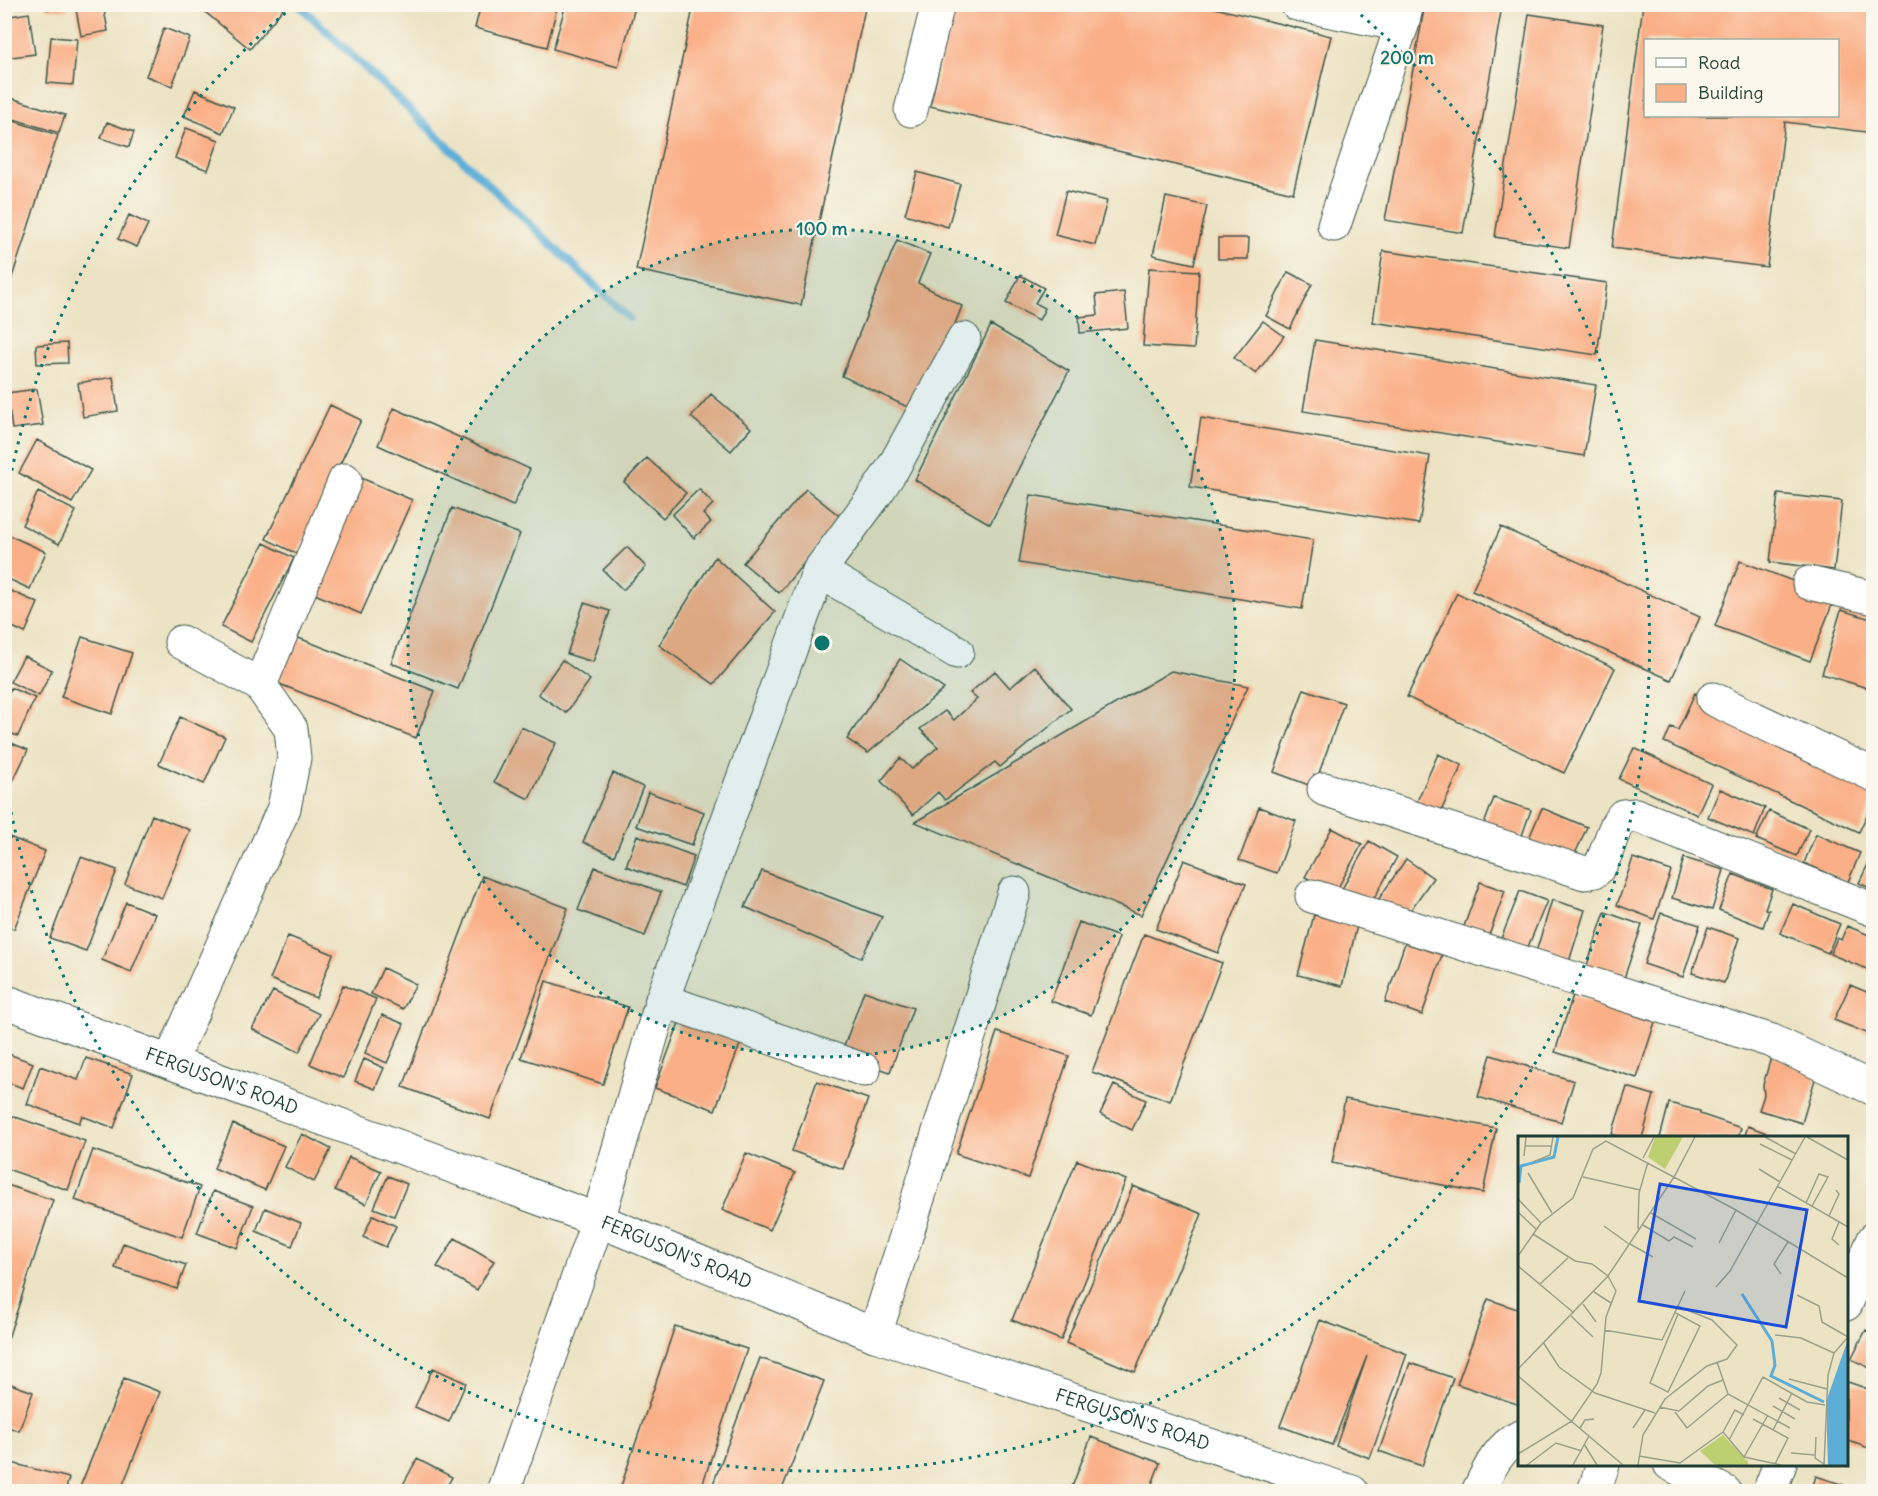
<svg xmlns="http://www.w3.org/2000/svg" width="1878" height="1496" viewBox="0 0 1878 1496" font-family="Delius,sans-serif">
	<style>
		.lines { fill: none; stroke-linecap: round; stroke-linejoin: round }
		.stream { stroke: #5caed7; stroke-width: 8 }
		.building { fill: #faaf86; fill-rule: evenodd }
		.minor-casing { stroke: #3e564a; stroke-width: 35 }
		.major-casing { stroke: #3e564a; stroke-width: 35 }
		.minor { stroke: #fff; stroke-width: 33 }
		.major { stroke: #fff; stroke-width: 33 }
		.ring { fill: none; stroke: #0f766e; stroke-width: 3; stroke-dasharray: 3 6 }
		.labels { text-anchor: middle; stroke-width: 4.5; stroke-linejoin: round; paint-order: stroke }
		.street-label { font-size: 18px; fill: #1f3d34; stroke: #fbf7ec }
		.inset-river { fill: none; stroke: #5caed7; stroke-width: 3 }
		.inset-road { fill: none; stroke: #9aa18a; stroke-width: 1.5 }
		.view { fill: #1d4ed8; fill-opacity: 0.15; stroke: #1d4ed8; stroke-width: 3 }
		.inset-edge { fill: none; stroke: #1f3d34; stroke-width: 3 }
		.centre { fill: #0f766e; stroke: #fbf7ec; stroke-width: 3 }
		.ring-label { font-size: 18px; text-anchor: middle; font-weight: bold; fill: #0f766e; stroke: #fbf7ec; stroke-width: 4.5; stroke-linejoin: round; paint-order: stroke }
	</style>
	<rect width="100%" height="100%" fill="#fbf7ec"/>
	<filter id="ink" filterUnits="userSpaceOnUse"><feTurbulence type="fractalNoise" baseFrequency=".0167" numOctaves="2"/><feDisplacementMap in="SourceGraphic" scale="12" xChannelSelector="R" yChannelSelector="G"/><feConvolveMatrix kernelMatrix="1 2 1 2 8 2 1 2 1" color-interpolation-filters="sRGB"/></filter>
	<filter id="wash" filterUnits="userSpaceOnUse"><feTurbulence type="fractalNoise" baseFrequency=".008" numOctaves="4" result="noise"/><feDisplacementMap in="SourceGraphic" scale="24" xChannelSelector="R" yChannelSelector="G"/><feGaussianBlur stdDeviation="1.35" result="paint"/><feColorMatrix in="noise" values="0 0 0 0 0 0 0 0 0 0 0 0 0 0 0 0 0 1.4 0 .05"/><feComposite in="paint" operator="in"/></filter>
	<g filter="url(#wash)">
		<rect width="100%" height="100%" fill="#ece3c4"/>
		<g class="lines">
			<path class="stream" d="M 298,4 L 629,318"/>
		</g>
		<g id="blocks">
			<path class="building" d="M 46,4 L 68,4 L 68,10 L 46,9 Z
				M 75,4 L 103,4 L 108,31 L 81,36 Z
				M 201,4 L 287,4 L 250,49 L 199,7 Z
				M 481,4 L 558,4 L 547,47 L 475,28 Z
				M 566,4 L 636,4 L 618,67 L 553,49 Z
				M 694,4 L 866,4 L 801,305 L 636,270 Z
				M 954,4 L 1198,4 L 1331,36 L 1293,193 L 930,106 Z
				M 1425,4 L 1502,6 L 1463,233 L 1385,220 Z
				M 1643,4 L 1828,4 L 1874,10 L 1874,133 L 1785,122 L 1767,267 L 1612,248 ZM 1646,40 L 1838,40 L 1838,116 L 1646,116 Z
				M 29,13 L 35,54 L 4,58 L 4,17 Z
				M 1529,14 L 1603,25 L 1569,248 L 1495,237 Z
				M 164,28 L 190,38 L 172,86 L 146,76 Z
				M 51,37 L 77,39 L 73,85 L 47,83 Z
				M 195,90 L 234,107 L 223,133 L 184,116 Z
				M 8,97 L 65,115 L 59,133 L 4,116 L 4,106 Z
				M 4,118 L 58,135 L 5,299 L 4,298 Z
				M 107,122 L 134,132 L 129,147 L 101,138 Z
				M 186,128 L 219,140 L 208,170 L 175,158 Z
				M 917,172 L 960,184 L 948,227 L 905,214 Z
				M 1066,191 L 1107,201 L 1095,245 L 1055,235 Z
				M 1166,197 L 1207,206 L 1194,264 L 1153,255 Z
				M 129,215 L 148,224 L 137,247 L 118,239 Z
				M 1218,238 L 1249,238 L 1248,259 L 1218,259 Z
				M 897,240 L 930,254 L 918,283 L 962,306 L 920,413 L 842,376 Z
				M 1383,251 L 1607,283 L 1597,355 L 1373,322 Z
				M 1149,268 L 1199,271 L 1194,349 L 1143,346 Z
				M 1288,272 L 1312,284 L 1290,329 L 1266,316 Z
				M 1020,275 L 1044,288 L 1035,303 L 1045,308 L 1039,320 L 1006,303 Z
				M 1124,292 L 1128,328 L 1080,333 L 1079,317 L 1098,315 L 1096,295 Z
				M 1263,321 L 1284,336 L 1256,374 L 1234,358 Z
				M 991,325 L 1069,371 L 990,524 L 915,480 Z
				M 1315,340 L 1596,385 L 1584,456 L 1303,411 Z
				M 67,343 L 68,363 L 37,364 L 36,345 Z
				M 113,377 L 118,411 L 83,417 L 78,383 Z
				M 37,389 L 43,425 L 12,429 L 7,393 Z
				M 711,394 L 751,428 L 731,451 L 691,417 Z
				M 330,405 L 361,420 L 297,554 L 266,539 Z
				M 394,408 L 530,469 L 513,506 L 378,445 Z
				M 1201,418 L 1430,456 L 1419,524 L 1190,487 Z
				M 37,440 L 91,470 L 72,503 L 19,473 Z
				M 647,458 L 686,493 L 663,518 L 624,482 Z
				M 359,477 L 412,500 L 361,614 L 308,591 Z
				M 699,489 L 713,504 L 703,514 L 711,522 L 694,538 L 672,515 Z
				M 806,489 L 842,518 L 779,593 L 743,563 Z
				M 38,492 L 76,511 L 59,544 L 22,525 Z
				M 1778,494 L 1842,501 L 1834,570 L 1770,562 Z
				M 1031,495 L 1313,540 L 1302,609 L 1019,563 Z
				M 452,508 L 520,534 L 458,689 L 391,663 Z
				M 1501,527 L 1700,617 L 1671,680 L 1472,591 Z
				M 4,533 L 46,552 L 30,589 L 4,577 Z
				M 264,543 L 294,558 L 251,642 L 221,627 Z
				M 627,547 L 646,567 L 623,590 L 603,570 Z
				M 715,557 L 775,612 L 714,684 L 659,645 Z
				M 1740,561 L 1835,597 L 1810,661 L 1715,626 Z
				M 4,588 L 38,603 L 25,633 L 4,623 Z
				M 1457,593 L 1615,668 L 1564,773 L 1407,697 Z
				M 584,603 L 610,611 L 593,662 L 567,654 Z
				M 1841,610 L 1874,620 L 1874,690 L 1822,674 Z
				M 82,637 L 132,653 L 112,714 L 61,697 Z
				M 296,637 L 435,691 L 416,738 L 277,683 Z
				M 24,656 L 52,670 L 39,696 L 10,682 Z
				M 900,659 L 944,689 L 868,753 L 847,739 Z
				M 562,660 L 590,680 L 566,713 L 538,694 Z
				M 1035,666 L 1071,709 L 1000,767 L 995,762 L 945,800 L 938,792 L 913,815 L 881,781 L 900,758 L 912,769 L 938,747 L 920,729 L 945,711 L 954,720 L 977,699 L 970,693 L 995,671 L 1010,688 Z
				M 1171,671 L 1248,686 L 1141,915 L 915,822 Z
				M 11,688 L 35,698 L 18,736 L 4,731 L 4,703 Z
				M 1304,689 L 1344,703 L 1314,787 L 1274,772 Z
				M 1695,693 L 1874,776 L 1874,800 L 1859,832 L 1664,742 L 1671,727 L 1678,730 Z
				M 180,717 L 225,737 L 204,784 L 159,764 Z
				M 521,727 L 556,743 L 529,799 L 494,782 Z
				M 4,740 L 28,750 L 13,781 L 4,777 Z
				M 1634,748 L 1711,784 L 1697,815 L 1619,779 Z
				M 1438,754 L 1462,765 L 1438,818 L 1414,808 Z
				M 613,773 L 643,787 L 614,856 L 583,842 Z
				M 1720,789 L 1765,808 L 1754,836 L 1708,817 Z
				M 648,792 L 704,812 L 692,845 L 636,826 Z
				M 1494,798 L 1531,810 L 1519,844 L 1481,832 Z
				M 1259,807 L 1296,821 L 1277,873 L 1239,860 Z
				M 1542,808 L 1587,827 L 1570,865 L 1526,845 Z
				M 1769,811 L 1809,829 L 1797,856 L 1756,839 Z
				M 152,815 L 190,830 L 162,898 L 125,884 Z
				M 1332,828 L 1362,844 L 1335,893 L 1305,877 Z
				M 1816,834 L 1860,853 L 1848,882 L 1804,863 Z
				M 637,835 L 694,856 L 683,887 L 626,866 Z
				M 9,837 L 45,851 L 14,929 L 5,926 L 5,847 Z
				M 1369,841 L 1397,857 L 1371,904 L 1342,889 Z
				M 1874,852 L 1874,890 L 1859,883 Z
				M 81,857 L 117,870 L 86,951 L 50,938 Z
				M 1633,858 L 1671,871 L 1654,919 L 1617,905 Z
				M 1684,858 L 1724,870 L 1712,910 L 1672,898 Z
				M 1406,859 L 1433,878 L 1405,918 L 1378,900 Z
				M 1184,860 L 1246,884 L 1218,953 L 1156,929 Z
				M 595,867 L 661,892 L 645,936 L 578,910 Z
				M 762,871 L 882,917 L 861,958 L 745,907 Z
				M 1733,874 L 1772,889 L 1765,909 L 1769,910 L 1763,927 L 1719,910 Z
				M 482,876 L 568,908 L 490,1119 L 403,1087 Z
				M 1480,882 L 1505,891 L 1487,941 L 1462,932 Z
				M 1520,891 L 1547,901 L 1525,954 L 1499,944 Z
				M 1552,900 L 1585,910 L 1568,965 L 1535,955 Z
				M 126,902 L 155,914 L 131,972 L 102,960 Z
				M 1793,904 L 1840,924 L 1828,953 L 1780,933 Z
				M 1605,912 L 1642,925 L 1623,981 L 1586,968 Z
				M 1661,913 L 1700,925 L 1683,977 L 1644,964 Z
				M 1314,915 L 1357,926 L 1342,986 L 1298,975 Z
				M 1079,922 L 1119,937 L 1091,1015 L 1051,1001 Z
				M 1847,926 L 1874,937 L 1874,972 L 1830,954 L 1837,938 L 1841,940 Z
				M 1708,927 L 1739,938 L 1724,983 L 1692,973 Z
				M 1144,934 L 1222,963 L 1170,1101 L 1092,1072 Z
				M 288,936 L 333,954 L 316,998 L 270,979 Z
				M 1405,943 L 1442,955 L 1422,1015 L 1385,1002 Z
				M 383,968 L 416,984 L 403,1009 L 371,994 Z
				M 546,981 L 628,1007 L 603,1084 L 521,1058 Z
				M 343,985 L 376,999 L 343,1078 L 310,1064 Z
				M 1850,985 L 1874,995 L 1874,1036 L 1834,1020 Z
				M 273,991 L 319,1014 L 299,1052 L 252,1029 Z
				M 864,991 L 913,1008 L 890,1072 L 841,1055 Z
				M 1573,995 L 1655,1022 L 1637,1078 L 1555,1052 Z
				M 382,1015 L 404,1024 L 387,1063 L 365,1053 Z
				M 680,1020 L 741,1042 L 715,1110 L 655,1088 Z
				M 997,1032 L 1069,1056 L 1028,1178 L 956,1154 Z
				M 6,1053 L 33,1063 L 23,1088 L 4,1081 Z
				M 1772,1054 L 1816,1076 L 1802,1123 L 1759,1110 L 1764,1095 L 1763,1085 Z
				M 1491,1055 L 1574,1081 L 1561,1122 L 1478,1097 Z
				M 86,1058 L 133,1074 L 114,1128 L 82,1116 L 79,1123 L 27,1104 L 40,1066 L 78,1080 Z
				M 364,1059 L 384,1068 L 375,1089 L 355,1081 Z
				M 817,1081 L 868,1099 L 843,1169 L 792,1151 Z
				M 1114,1085 L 1146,1100 L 1132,1130 L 1100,1114 Z
				M 1627,1087 L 1654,1095 L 1642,1138 L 1623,1138 L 1612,1134 Z
				M 1345,1099 L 1496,1128 L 1483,1193 L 1332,1163 Z
				M 1669,1103 L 1700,1111 L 1700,1114 L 1741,1128 L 1738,1138 L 1660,1138 Z
				M 4,1113 L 85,1141 L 68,1190 L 4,1168 Z
				M 233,1124 L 284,1146 L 265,1190 L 214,1168 Z
				M 1748,1126 L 1769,1134 L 1767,1138 L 1744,1138 Z
				M 302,1134 L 331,1149 L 314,1182 L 285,1167 Z
				M 93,1150 L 200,1187 L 182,1237 L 75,1200 Z
				M 746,1153 L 795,1173 L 770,1230 L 722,1210 Z
				M 349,1157 L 381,1171 L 366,1204 L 335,1190 Z
				M 1077,1160 L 1126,1180 L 1061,1340 L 1012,1320 Z
				M 388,1176 L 407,1184 L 394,1216 L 374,1208 Z
				M 4,1184 L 53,1200 L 5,1348 L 4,1348 Z
				M 1133,1186 L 1202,1214 L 1135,1372 L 1066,1343 Z
				M 213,1191 L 253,1206 L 237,1248 L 197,1233 Z
				M 265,1208 L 301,1223 L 292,1246 L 256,1231 Z
				M 373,1215 L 396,1226 L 386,1247 L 363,1237 Z
				M 455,1238 L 494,1261 L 477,1290 L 437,1267 Z
				M 123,1243 L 186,1265 L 177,1289 L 115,1268 Z
				M 1488,1299 L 1520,1310 L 1520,1405 L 1457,1384 Z
				M 1320,1320 L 1407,1354 L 1370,1458 L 1336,1446 L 1367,1356 L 1332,1445 L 1280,1426 Z
				M 675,1326 L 747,1349 L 700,1492 L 619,1492 Z
				M 1866,1330 L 1874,1334 L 1874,1370 L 1851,1359 Z
				M 760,1358 L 824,1381 L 781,1492 L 710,1492 Z
				M 1410,1363 L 1453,1378 L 1422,1466 L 1379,1451 Z
				M 433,1368 L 466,1383 L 449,1422 L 415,1407 Z
				M 124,1378 L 160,1392 L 120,1492 L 78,1492 Z
				M 5,1382 L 33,1392 L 19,1431 L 5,1426 Z
				M 1848,1382 L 1874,1391 L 1874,1450 L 1846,1440 L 1846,1387 Z
				M 1091,1437 L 1160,1463 L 1149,1492 L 1070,1492 Z
				M 417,1459 L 452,1477 L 444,1492 L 399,1492 Z
				M 4,1461 L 69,1478 L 65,1492 L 4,1492 Z
				M 1816,1476 L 1862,1491 L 1862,1492 L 1811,1492 Z"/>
		</g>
	</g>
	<g filter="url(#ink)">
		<use href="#blocks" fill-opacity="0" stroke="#3e564a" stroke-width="1.5"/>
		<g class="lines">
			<g class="minor-casing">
				<g id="minor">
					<path d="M 1297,4 L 1402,25"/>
					<path d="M 911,110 L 938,4"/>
					<path d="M 1334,225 L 1402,25 L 1407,4"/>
					<path d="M 819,571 L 957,652"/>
					<path d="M 1809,583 L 1874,598"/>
					<path d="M 260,685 L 345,480"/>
					<path d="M 1713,699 L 1874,775"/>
					<path d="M 1324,789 L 1585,873 C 1587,873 1594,871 1595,871 C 1606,864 1611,828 1623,816 L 1636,815 L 1874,910"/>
					<path d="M 1312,896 L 1772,1041 L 1874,1089"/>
					<path d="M 662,1000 L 864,1070"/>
					<path id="s1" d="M 4,1001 L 598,1220 L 875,1335 L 1352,1492"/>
					<path d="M 170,1062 L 284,808 L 294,758 L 291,729 L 260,685 L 181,642"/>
					<path d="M 875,1335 L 1014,893"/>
					<path d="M 1670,1464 L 1725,1492"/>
					<path d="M 503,1492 L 598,1220 L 662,1000 L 819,571 L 875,495 L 893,468 L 964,339"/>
					<path d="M 1478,1492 C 1488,1471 1498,1447 1520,1437"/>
					<path d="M 1594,1492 L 1603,1464"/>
				</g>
			</g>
			<g class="major-casing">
				<path id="major" d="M 1846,1304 L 1874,1239
					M 1769,1492 L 1780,1464"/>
			</g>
			<use href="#minor" class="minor"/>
			<use href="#major" class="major"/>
		</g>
	</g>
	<circle cx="822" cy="643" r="414" fill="#0f766e" fill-opacity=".12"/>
	<g class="ring">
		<circle cx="822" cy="643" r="414"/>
		<path d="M5 506A828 828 0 0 1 290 9M1354 9A828 828 0 1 1 5 780"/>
	</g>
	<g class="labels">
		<g class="street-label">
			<text dy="6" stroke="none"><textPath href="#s1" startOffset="232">FERGUSON'S ROAD</textPath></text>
			<text dy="6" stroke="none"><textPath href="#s1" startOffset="718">FERGUSON'S ROAD</textPath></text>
			<text dy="6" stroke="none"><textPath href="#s1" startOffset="1204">FERGUSON'S ROAD</textPath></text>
		</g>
	</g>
	<g transform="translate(1518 1136)">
		<rect width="330" height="330" fill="#ece3c4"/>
		<path d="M 137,1 L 165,1 L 147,33 L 130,21 ZM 205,299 L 230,326 L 230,329 L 197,329 L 182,315 Z" fill="#becf72"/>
		<path d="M 330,203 L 330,329 L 310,329 L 308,266 Z" fill="#5caed7"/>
		<path class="inset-river" d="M 1,47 L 3,30 L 36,21 L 40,1M 224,158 L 254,205 L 257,229 L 253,240 L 306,266"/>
		<path class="inset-road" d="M 247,1 L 278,18M 289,1 L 330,24M 242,8 L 274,24M 8,10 L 34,10M 6,20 L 8,1M 125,22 L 136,1M 15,26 L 32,19 L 35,1M 241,33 L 262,46M 10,37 L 34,77M 65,41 L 122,54M 259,50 L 330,91M 0,63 L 23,87M 288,67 L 301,38 L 310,41 L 294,70M 0,76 L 18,93M 133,77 L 178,103M 311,80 L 321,58 L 318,54M 321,86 L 314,103 L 321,109M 125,89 L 151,105 L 156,101 L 175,111M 86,90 L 111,108M 120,93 L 121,57 L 130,26M 15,98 L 57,125 L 74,128 L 90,140M 201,107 L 218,74M 112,108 L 135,121M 0,120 L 23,87 L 55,62 L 75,13 L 88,5 L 218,74 L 330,142M 0,130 L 56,177M 263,138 L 256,128 L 270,106M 22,148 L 50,122M 198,151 L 212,135 L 287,1M 76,156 L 93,167M 279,159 L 301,170 L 304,186 L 330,201M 65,168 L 78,186M 156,176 L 182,190 L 150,256 L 132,247 L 160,178M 53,180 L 75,201M 86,194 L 144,204 L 167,155M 257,199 L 283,202 L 316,217M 25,206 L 41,231 L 77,257 L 137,277M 199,226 L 210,258 L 272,292M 0,233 L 90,140 L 156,41 L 177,1M 0,240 L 105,329M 271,243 L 309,253M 261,262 L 282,274M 255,270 L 277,283M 141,271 L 161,275 L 190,250 L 205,244M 157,276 L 169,292 L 210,258M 235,283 L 270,302 L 257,328M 62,292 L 67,284 L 76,283M 115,292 L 127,274M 255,294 L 274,257M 205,296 L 217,274 L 226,279M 298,301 L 297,322 L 306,328M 211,304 L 245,241 L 289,266 L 307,269M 66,308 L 79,329M 273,317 L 297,319M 0,318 L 54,285 L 79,248 L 83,237 L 88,181 L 98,155 L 90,140M 121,320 L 162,327 L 205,296 L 226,321 L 263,329M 226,321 L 250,279M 9,329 L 38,307 L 64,315M 55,329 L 71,300M 120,329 L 125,299 L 147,263 L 189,230 L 209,223 L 219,209 L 194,184 L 159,170M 306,329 L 310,239 L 316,217 L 330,201"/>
		<path class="view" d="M 142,48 L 289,74 L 268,191 L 121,165 Z"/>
		<rect width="330" height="330" class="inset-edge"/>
	</g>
	<circle cx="822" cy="643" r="9" class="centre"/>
	<g class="ring-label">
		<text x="1407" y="64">200 m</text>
		<text x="822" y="235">100 m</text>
	</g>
	<rect width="1878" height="1496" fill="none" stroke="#fbf7ec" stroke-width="24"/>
	<rect x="1644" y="39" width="195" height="78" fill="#fbf7ec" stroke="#a3ada2" stroke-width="1.5"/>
	<rect x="1656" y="58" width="30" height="9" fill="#ffffff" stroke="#a3ada2" stroke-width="1.5"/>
	<text x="1698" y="69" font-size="18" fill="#1f3d34">Road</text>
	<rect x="1656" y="84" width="30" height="18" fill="#faaf86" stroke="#a3ada2" stroke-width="1.5"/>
	<text x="1698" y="99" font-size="18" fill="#1f3d34">Building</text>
</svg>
